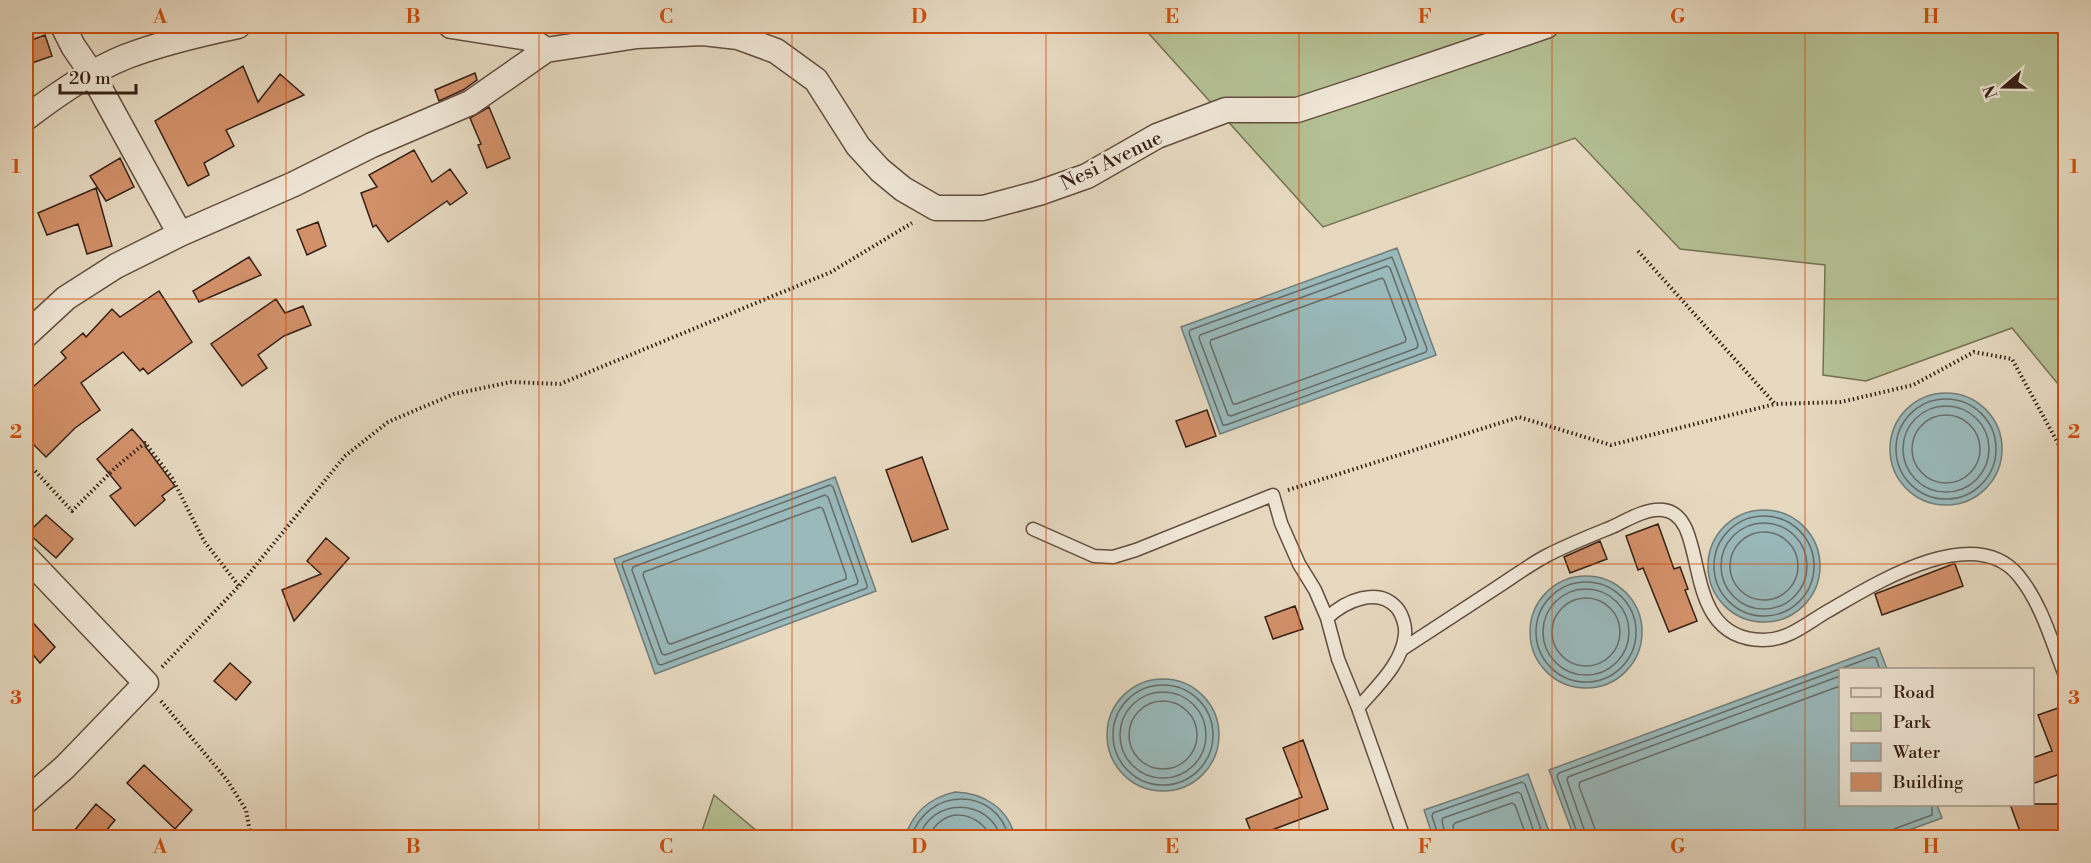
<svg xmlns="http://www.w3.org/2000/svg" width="2091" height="863" viewBox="0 0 2091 863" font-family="'Libre Bodoni',serif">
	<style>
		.green { fill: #b4bf93; stroke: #767054; stroke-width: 1.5 }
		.water { fill: #99b9bb; stroke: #727c79; stroke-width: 1.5 }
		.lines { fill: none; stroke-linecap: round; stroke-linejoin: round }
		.shore { stroke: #686c68; stroke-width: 1.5 }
		.building { fill: #d29069; stroke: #372016; stroke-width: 1.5 }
		.service-casing { stroke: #634e40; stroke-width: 15 }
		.minor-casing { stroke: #634e40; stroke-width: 27 }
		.path { stroke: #372016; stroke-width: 4; stroke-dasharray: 1.5 3; stroke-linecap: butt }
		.service { stroke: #efe6d6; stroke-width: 12 }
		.minor { stroke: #efe6d6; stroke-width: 24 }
		.grid { fill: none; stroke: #cd500e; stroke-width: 1.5; stroke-opacity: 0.55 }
		.labels { text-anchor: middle; stroke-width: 5; stroke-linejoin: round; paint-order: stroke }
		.street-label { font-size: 20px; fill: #372016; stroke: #efe6d6 }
		.neatline { fill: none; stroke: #cd500e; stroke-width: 2 }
		.grid-label { font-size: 20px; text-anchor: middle; font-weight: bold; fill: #cd500e }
	</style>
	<rect width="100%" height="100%" fill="#e6d9c0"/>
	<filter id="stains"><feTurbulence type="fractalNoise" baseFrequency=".00333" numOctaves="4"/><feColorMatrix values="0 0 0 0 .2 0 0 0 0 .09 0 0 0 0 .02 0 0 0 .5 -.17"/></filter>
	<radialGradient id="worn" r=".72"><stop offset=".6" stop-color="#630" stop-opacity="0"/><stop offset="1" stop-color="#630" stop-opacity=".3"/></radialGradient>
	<path class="green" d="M 1142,26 L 2065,26 L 2065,397 L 2063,390 L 2012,328 L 1866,381 L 1823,375 L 1825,265 L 1680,249 L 1575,138 L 1323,227 Z
		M 714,795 L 764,837 L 700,837 Z"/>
	<path class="water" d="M 1397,248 L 1436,355 L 1220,434 L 1181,327 Z
		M1890 449a56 56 0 1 1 112 0a56 56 0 1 1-112 0Z
		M 835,477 L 876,591 L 655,674 L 614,559 Z
		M1708 566a56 56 0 1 1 112 0a56 56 0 1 1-112 0Z
		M1530 632a56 56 0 1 1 112 0a56 56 0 1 1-112 0Z
		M 1879,648 L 1887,669 L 1840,670 L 1840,804 L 1937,805 L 1942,818 L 1890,837 L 1574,837 L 1549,770 Z
		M1107 735a56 56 0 1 1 112 0a56 56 0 1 1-112 0Z
		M 1528,774 L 1551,837 L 1433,837 L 1424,810 Z
		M 955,792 C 984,793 1008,808 1015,837 L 905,837 C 913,812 929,798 955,792 Z"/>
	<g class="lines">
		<path class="shore" d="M 1392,257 L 1427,349 L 1426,352 L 1226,425 L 1223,425 L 1189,333 L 1190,330 Z
			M 1387,266 L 1390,268 L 1418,344 L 1417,348 L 1231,416 L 1228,415 L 1199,338 L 1200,335 Z
			M 1382,278 L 1384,280 L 1406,339 L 1405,342 L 1236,404 L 1233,404 L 1210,343 L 1211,340 Z
			M1896 449a50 50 0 1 1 100 0a50 50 0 1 1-100 0Z
			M1903 449a43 43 0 1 1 86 0a43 43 0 1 1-86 0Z
			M1912 449a34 34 0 1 1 68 0a34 34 0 1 1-68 0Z
			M 830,485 L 833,487 L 867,585 L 867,588 L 661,665 L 658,664 L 622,565 L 623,562 Z
			M 825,495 L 828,497 L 858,581 L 857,584 L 665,655 L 662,654 L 632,570 L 633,567 Z
			M 820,507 L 823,509 L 846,575 L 846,579 L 671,644 L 668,643 L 643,575 L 644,572 Z
			M1714 566a50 50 0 1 1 100 0a50 50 0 1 1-100 0Z
			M1721 566a43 43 0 1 1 86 0a43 43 0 1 1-86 0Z
			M1730 566a34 34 0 1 1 68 0a34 34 0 1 1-68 0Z
			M1536 632a50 50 0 1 1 100 0a50 50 0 1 1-100 0Z
			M1543 632a43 43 0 1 1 86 0a43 43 0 1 1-86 0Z
			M1552 632a34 34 0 1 1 68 0a34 34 0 1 1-68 0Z
			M1113 735a50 50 0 1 1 100 0a50 50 0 1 1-100 0Z
			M1120 735a43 43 0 1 1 86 0a43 43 0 1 1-86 0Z
			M1129 735a34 34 0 1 1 68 0a34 34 0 1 1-68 0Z
			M 911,838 C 926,787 996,785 1009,838
			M 919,838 C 931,797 989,797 1001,838
			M 928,838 C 942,806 977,809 992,838
			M 1439,838 L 1432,816 L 1433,813 L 1522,782 L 1525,784 L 1544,838
			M 1446,838 L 1442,821 L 1443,818 L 1518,792 L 1521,794 L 1536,838
			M 1455,838 L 1453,826 L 1455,823 L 1512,803 L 1515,805 L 1527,838
			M 1579,838 L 1557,776 L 1559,773 L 1872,657 L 1876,658 L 1880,670
			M 1587,838 L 1567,780 L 1568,777 L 1840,676
			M 1596,838 L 1595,829 L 1579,786 L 1580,782 L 1840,686
			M 1891,838 L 1894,829 L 1932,815 L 1932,804"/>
	</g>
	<path class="building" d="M 45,35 L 52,56 L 32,63 L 26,42 Z
		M 243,66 L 258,102 L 280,74 L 304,95 L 226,130 L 234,146 L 204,163 L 209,175 L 188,186 L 155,121 Z
		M 475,73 L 477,80 L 463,90 L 439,101 L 435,90 Z
		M 489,107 L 510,158 L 487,168 L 478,145 L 481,144 L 470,118 Z
		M 414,150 L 432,182 L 450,169 L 467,193 L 450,205 L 447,201 L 388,242 L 376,225 L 373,227 L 361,193 L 377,187 L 369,175 Z
		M 120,158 L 134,187 L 106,201 L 90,176 Z
		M 96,188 L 112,246 L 87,254 L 78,224 L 47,235 L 38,213 Z
		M 318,222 L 326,246 L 307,255 L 297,230 Z
		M 249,257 L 261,275 L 199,302 L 193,291 Z
		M 159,291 L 192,342 L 148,374 L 143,368 L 140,371 L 123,352 L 81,383 L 100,410 L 75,428 L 46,457 L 26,437 L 26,393 L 66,358 L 61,352 L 83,333 L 86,337 L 112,309 L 120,317 Z
		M 276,299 L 285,313 L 303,306 L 311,325 L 284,336 L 258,355 L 267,368 L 242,386 L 211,344 Z
		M 1207,410 L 1216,436 L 1186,447 L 1176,421 Z
		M 132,429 L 146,445 L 145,446 L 175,486 L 162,496 L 165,500 L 135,526 L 110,496 L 121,488 L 97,459 Z
		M 922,457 L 948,529 L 912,542 L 886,470 Z
		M 46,515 L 73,539 L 56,558 L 28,533 Z
		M 1658,524 L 1674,569 L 1680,567 L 1688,589 L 1685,590 L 1697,621 L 1669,632 L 1643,568 L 1638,570 L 1626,536 Z
		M 326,538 L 349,558 L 294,621 L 282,590 L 321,574 L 307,561 Z
		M 1600,541 L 1607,559 L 1570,573 L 1564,557 Z
		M 1953,564 L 1955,564 L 1963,586 L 1882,615 L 1875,594 Z
		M 1295,606 L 1303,629 L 1273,639 L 1265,617 Z
		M 26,615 L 55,647 L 40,663 L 26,646 Z
		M 230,663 L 251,682 L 236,700 L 214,681 Z
		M 2061,707 L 2066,720 L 2066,783 L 2060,774 L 2032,784 L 2032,758 L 2052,751 L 2038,715 Z
		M 1303,740 L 1328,809 L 1253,837 L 1246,819 L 1302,797 L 1283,748 Z
		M 144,765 L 192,810 L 175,829 L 127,783 Z
		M 96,804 L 115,820 L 101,837 L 69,837 Z
		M 2010,804 L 2066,804 L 2066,837 L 2022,837 Z"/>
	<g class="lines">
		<g class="service-casing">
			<path id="service" d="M 1033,529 L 1094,556 L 1113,557 L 1136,550 L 1273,495 L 1281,523 L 1299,564 L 1315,590 L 1327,618
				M 1401,650 C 1433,629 1465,608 1496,588 C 1513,577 1529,565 1546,556 C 1567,545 1590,536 1612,527 C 1627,520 1646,508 1663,510 C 1713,515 1675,639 1763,640 C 1789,640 1807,623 1828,611 C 1873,585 1973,521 2018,575 C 2042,604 2052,643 2066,678
				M 1358,708 C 1376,687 1403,663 1405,634 C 1406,626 1402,614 1397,608 C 1378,586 1345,601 1327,618 L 1338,659 L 1358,708 L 1404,838"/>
		</g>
		<g class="minor-casing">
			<path id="minor" d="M 63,26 L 73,46 L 92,74 L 180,234
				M 451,26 L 528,38 L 546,50 L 637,36 L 703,33 L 738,37 L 776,51 L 816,80 L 858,146 L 880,170 L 903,189 L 936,208 L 983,208 L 1039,193 L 1087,176 L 1157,136 L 1226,110 L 1297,110 L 1361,89 L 1546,26
				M 26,118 C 56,95 90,71 125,57 C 161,43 200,34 238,26
				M 26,335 L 66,298 L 116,266 L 180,234 L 294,184 L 372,145 L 470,103 L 546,50
				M 26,557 L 146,683 L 65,767 L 26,801"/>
		</g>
		<path class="path" d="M 1638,251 L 1775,404 L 1841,402 L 1913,385 L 1974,352 L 2012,359 L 2066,458
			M 26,461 L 72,511 L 116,467 L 145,443 L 172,478 L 204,541 L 239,586
			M 1288,490 L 1519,417 L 1611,445 L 1775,404
			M 162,667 L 239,586 L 345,456 L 388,422 L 454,394 L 511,382 L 560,384 L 831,272 L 912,223
			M 161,701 L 227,780 L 246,810 L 251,838"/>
		<use href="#service" class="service"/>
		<use href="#minor" class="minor"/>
	</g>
	<path class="grid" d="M 286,26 L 286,838M 539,26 L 539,838M 792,26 L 792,838M 1046,26 L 1046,838M 1299,26 L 1299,838M 1552,26 L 1552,838M 1805,26 L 1805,838M 26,299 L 2066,299M 26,564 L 2066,564"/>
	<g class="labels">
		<g class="street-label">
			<text transform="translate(1111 160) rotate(-26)" y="7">Nesi Avenue</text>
		</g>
	</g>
	<rect width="2091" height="863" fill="none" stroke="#e6d9c0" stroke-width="66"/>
	<rect x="1839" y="668" width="195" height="138" fill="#efe6d6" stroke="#a59789" stroke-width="1.5"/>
	<rect x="1851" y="688" width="30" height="9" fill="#efe6d6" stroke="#a59789" stroke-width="1.5"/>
	<text x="1893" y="698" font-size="18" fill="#372016">Road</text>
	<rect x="1851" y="713" width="30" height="18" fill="#b4bf93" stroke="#a59789" stroke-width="1.5"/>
	<text x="1893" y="728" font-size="18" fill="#372016">Park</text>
	<rect x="1851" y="743" width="30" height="18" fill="#99b9bb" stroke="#a59789" stroke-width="1.5"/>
	<text x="1893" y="758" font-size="18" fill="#372016">Water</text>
	<rect x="1851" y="773" width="30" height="18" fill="#d29069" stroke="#a59789" stroke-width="1.5"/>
	<text x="1893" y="788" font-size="18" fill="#372016">Building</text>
	<g transform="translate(2004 87) rotate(250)" stroke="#efe6d6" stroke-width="4.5" paint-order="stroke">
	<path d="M0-4.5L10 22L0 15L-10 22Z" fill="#372016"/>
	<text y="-9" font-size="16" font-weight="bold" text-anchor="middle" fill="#372016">N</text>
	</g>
	<path d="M60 84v9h76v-9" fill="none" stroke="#372016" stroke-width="3"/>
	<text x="69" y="84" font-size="18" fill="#372016" stroke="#efe6d6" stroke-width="4.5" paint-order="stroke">20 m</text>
	<rect x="33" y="33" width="2025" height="797" class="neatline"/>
	<g class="grid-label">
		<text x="160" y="23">A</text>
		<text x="413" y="23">B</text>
		<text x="666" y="23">C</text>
		<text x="919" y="23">D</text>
		<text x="1172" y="23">E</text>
		<text x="1425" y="23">F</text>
		<text x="1678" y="23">G</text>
		<text x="1931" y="23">H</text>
		<text x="16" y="173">1</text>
		<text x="2074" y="173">1</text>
		<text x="16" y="438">2</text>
		<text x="2074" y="438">2</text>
		<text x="16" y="704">3</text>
		<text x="2074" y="704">3</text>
		<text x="160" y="853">A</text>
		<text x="413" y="853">B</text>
		<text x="666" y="853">C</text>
		<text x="919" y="853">D</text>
		<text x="1172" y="853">E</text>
		<text x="1425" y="853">F</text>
		<text x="1678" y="853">G</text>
		<text x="1931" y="853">H</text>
	</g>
	<rect width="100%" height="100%" filter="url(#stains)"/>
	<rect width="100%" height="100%" fill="url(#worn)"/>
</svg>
